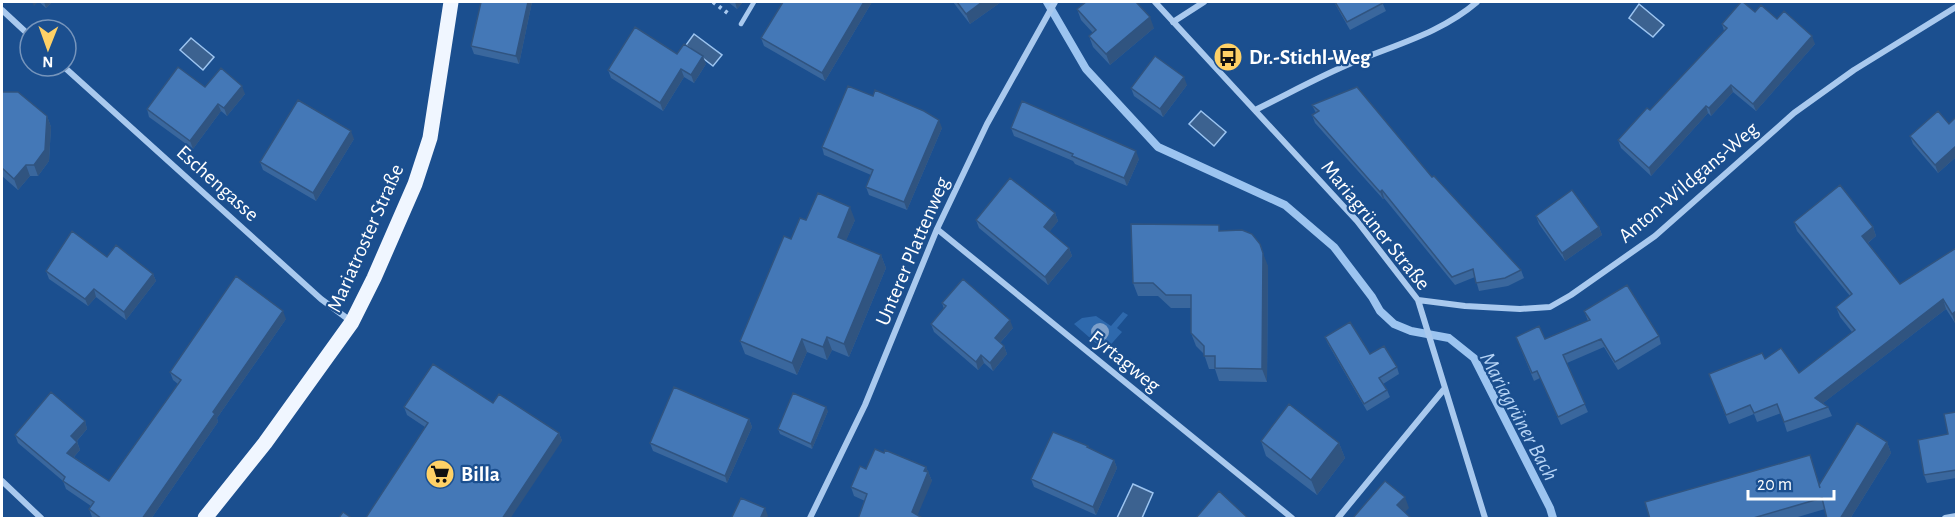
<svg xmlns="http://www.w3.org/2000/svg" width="1958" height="520" viewBox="0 0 1958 520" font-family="'Alegreya Sans',sans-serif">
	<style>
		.green { fill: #2e69ad }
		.water { fill: #3c6290; stroke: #9cc4f0; stroke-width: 1.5 }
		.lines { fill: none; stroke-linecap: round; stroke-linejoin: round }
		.stream { stroke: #9cc4f0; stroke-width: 8 }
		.path { stroke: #a9c9ee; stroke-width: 4; stroke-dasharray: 3 4.5; stroke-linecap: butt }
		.service { stroke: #a9c9ee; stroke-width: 4.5 }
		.minor { stroke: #a9c9ee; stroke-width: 6 }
		.primary { stroke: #f0f6ff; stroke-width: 15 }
		.tree { fill: #7ea0ca }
		.wall { fill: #3a679d }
		.shaded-wall { fill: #305480 }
		.building { fill: #4478b7; stroke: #305480; stroke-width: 1.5 }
		.labels { text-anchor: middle; stroke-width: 4.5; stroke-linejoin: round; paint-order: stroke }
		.poi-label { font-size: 21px; font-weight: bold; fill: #fff; stroke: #1b4f8f; text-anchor: start }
		.street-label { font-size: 21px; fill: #fff; stroke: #1b4f8f }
		.water-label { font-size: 22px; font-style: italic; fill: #b5d3f5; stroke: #1b4f8f }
	</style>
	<rect width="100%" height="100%" fill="#1b4f8f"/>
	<path class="green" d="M 1123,312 L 1128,315 L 1117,328 L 1122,332 L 1105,351 L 1074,324 L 1082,318 L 1096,316 L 1111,326 Z"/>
	<path class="water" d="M 1639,4 L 1664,25 L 1653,37 L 1629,18 Z
		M 694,34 L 722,55 L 713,66 L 686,45 Z
		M 191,38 L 214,57 L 203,70 L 180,50 Z
		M 1201,111 L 1226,132 L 1214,146 L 1189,124 Z
		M 1133,484 L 1153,493 L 1142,518 L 1117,518 Z"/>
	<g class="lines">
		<path class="stream" d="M 1047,2 L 1086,69 L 1158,147 L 1285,205 L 1334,247 L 1372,297 L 1380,311 L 1394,324 L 1411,331 L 1449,338 L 1474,358 L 1550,508 L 1553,518"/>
		<path class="path" d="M 713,2 L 729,14"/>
		<path class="service" d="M 741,24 L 754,2"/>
		<path class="minor" d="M 1155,2 L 1357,221 L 1418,300 L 1485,518
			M 2,10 L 30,36
			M 1173,22 L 1204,2
			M 63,66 L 321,299 L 352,322
			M 1255,110 C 1288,94 1320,76 1354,62 C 1397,44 1441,33 1477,2
			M 937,229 L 1292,518
			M 1418,300 L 1465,306 L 1520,309 L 1550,307 L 1571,295 L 1655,236 L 1794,113 L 1854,70 L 1956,7
			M 2,481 L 41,518
			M 810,518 L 865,405 L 937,229 L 987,124 L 1055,2
			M 1338,518 L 1445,388
			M 1945,518 L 1956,516"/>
		<path class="primary" d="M 205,518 L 265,443 L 352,322 L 374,278 L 415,184 L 430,138 L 451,2"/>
	</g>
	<circle class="tree" cx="1100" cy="332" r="9"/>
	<path class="wall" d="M 39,2 L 52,2 L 46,8 Z
		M 532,2 L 519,64 L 474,54 L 471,46 Z
		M 728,2 L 743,2 L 737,9 Z
		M 872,2 L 825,81 L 764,46 L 761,38 Z
		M 953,2 L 1001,2 L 970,24 Z
		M 1334,2 L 1382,2 L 1386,11 L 1350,30 Z
		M 1077,9 L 1154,28 L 1110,65 L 1093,47 L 1089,36 L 1093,33 L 1081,20 Z
		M 1755,12 L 1777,19 L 1815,44 L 1756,111 L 1733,92 L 1711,116 L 1708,113 L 1651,176 L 1621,148 L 1618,140 L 1650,110 L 1724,31 L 1722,24 Z
		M 677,54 L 706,64 L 694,83 L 684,77 L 663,111 L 611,78 L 608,70 Z
		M 1187,85 L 1163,117 L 1134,96 L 1131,88 Z
		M 205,87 L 245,94 L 227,116 L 221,111 L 193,149 L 149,117 L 147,109 Z
		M 2,92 L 47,116 L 51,127 L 49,161 L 38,176 L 30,176 L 18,190 L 2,176 Z
		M 1312,105 L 1432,177 L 1521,270 L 1524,278 L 1508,286 L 1479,291 L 1475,277 L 1455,285 L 1384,198 L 1383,199 L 1315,123 L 1312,115 L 1316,113 Z
		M 1956,117 L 1956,157 L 1938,173 L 1913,144 L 1910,136 L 1949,124 Z
		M 942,128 L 907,210 L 869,195 L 866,187 L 871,175 L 824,155 L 822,147 Z
		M 1011,128 L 1139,159 L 1127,186 L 1075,164 L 1073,161 L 1014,136 Z
		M 354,139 L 316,201 L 263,170 L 260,162 Z
		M 1055,213 L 1058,221 L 1049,232 L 1069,248 L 1072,256 L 1048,285 L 979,228 L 976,220 Z
		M 1536,216 L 1599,227 L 1602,235 L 1565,261 L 1539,224 Z
		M 806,220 L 855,220 L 846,240 L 881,255 L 886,268 L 849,357 L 832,350 L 827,360 L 807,352 L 797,375 L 745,354 L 740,341 Z
		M 1794,222 L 1873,227 L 1876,236 L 1868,243 L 1900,284 L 1956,248 L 1955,323 L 1946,309 L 1823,403 L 1828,407 L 1832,416 L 1787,432 L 1781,413 L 1757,422 L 1754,414 L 1729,424 L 1709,374 L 1765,359 L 1799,373 L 1852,332 L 1840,317 L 1836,307 L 1850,296 L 1797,231 Z
		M 1221,231 L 1268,266 L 1267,382 L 1219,381 L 1215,369 L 1209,369 L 1204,354 L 1196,346 L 1191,333 L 1191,308 L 1171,308 L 1158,296 L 1138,296 L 1133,283 Z
		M 107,257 L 153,274 L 156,281 L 126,320 L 96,297 L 88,306 L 49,279 L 46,271 Z
		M 942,303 L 1013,328 L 1000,343 L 1004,346 L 1007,354 L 993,371 L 984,363 L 978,370 L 934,332 L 931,324 L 944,309 Z
		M 1584,311 L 1659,336 L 1661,344 L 1618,370 L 1604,347 L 1567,363 L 1588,412 L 1561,425 L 1540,378 L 1534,381 L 1516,337 L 1545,339 L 1588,321 Z
		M 286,319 L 217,418 L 218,422 L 151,519 L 94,519 L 92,517 L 89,509 L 91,506 L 66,489 L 63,481 L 18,443 L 15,435 L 85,421 L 87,429 L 77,441 L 80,450 L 74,457 L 109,481 L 178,384 L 173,380 L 170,372 Z
		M 1325,337 L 1370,354 L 1397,367 L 1399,374 L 1383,384 L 1387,390 L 1390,397 L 1367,411 L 1328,344 Z
		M 493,403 L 559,433 L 562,441 L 425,427 L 407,415 L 404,407 Z
		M 828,411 L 812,449 L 780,434 L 778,429 Z
		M 1956,412 L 1956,478 L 1927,483 L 1924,475 L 1948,434 Z
		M 749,419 L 752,427 L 727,483 L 653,451 L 650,443 Z
		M 1261,441 L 1339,443 L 1345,458 L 1317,495 L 1266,456 Z
		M 1887,442 L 1891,453 L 1850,519 L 1827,519 L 1825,509 L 1791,519 L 1650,519 L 1810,455 L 1819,484 Z
		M 1088,446 L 1089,448 L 1114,460 L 1117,468 L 1096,515 L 1034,487 L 1031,479 Z
		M 884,453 L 926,467 L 932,481 L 865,501 L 854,496 L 851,487 Z"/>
	<path class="shaded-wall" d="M 32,2 L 38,2 L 34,6 Z
		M 44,2 L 52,2 L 46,8 Z
		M 528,2 L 532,2 L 519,64 L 516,56 Z
		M 735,2 L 743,2 L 737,9 Z
		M 864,2 L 872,2 L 825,81 L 822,73 Z
		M 982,2 L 1001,2 L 970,24 L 966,14 Z
		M 1150,17 L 1154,28 L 1110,65 L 1106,54 Z
		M 1812,36 L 1815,44 L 1756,111 L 1753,104 Z
		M 703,56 L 706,64 L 694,83 L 691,75 Z
		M 681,69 L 684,77 L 663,111 L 660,103 Z
		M 1184,77 L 1187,85 L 1163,117 L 1160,109 Z
		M 1731,85 L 1733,92 L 1711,116 L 1709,108 Z
		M 242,86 L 245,94 L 227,116 L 224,108 Z
		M 218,104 L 221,111 L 193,149 L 190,141 Z
		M 1706,106 L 1708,113 L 1651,176 L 1649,168 Z
		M 47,116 L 51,127 L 49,161 L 38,176 L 34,165 Z
		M 939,120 L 942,128 L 907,210 L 904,202 Z
		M 351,131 L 354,139 L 316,201 L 313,193 Z
		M 1956,146 L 1956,157 L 1938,173 L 1935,165 Z
		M 1136,151 L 1139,159 L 1127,186 L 1124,178 Z
		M 26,165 L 30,176 L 18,190 L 14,179 Z
		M 1382,190 L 1384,198 L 1383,199 L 1380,192 Z
		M 850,207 L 855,220 L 842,250 L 838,237 Z
		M 1055,213 L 1058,221 L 1047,235 L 1044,227 Z
		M 1599,227 L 1602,235 L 1565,261 L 1562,253 Z
		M 1873,227 L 1876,236 L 1865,245 L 1862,236 Z
		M 1069,248 L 1072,256 L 1048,285 L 1045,277 Z
		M 1263,253 L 1268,266 L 1267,382 L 1262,369 Z
		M 881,255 L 886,268 L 849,357 L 844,344 Z
		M 153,274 L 156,281 L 126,320 L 124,312 Z
		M 94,289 L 96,297 L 88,306 L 85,299 Z
		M 1943,299 L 1946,309 L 1818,407 L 1815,398 Z
		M 283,311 L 286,319 L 217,418 L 218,422 L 151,519 L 142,519 L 213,412 Z
		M 1956,311 L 1956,322 L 1955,323 L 1952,314 Z
		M 1010,320 L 1013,328 L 997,346 L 995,338 Z
		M 827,337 L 832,350 L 827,360 L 823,347 Z
		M 802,339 L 807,352 L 797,375 L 792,363 Z
		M 1004,346 L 1007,354 L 993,371 L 990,363 Z
		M 981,355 L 984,363 L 978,370 L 976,362 Z
		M 826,407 L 828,411 L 812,449 L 811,444 Z
		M 749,419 L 752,427 L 727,483 L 725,476 Z
		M 85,421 L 87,429 L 74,444 L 71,436 Z
		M 559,433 L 562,441 L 510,519 L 502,519 Z
		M 77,442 L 80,450 L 70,461 L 67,453 Z
		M 1887,442 L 1891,453 L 1850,519 L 1840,519 Z
		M 1339,443 L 1345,458 L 1317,495 L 1311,480 Z
		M 1114,460 L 1117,468 L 1096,515 L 1093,507 Z
		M 926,467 L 932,481 L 916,519 L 912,512 Z
		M 1405,497 L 1409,508 L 1401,516 L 1397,505 Z
		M 765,508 L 768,516 L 766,519 L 760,519 Z"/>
	<path class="building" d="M 481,2 L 528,2 L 516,56 L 471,46 Z
		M 783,2 L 864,2 L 822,73 L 761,38 Z
		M 957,2 L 982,2 L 966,14 Z
		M 1086,2 L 1136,2 L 1150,17 L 1106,54 L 1089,36 L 1096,30 L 1077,9 Z
		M 1335,2 L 1382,2 L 1383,3 L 1347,22 Z
		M 1741,2 L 1743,2 L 1755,12 L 1761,5 L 1777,19 L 1784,11 L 1812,36 L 1753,104 L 1731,85 L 1709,108 L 1706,106 L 1649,168 L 1618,140 L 1647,108 L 1650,110 L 1727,28 L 1722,24 Z
		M 635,27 L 677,54 L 684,44 L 703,56 L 691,75 L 681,69 L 660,103 L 608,70 Z
		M 1155,56 L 1184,77 L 1160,109 L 1131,88 Z
		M 178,67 L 205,87 L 221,68 L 242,86 L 224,108 L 218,104 L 190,141 L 147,109 Z
		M 848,86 L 873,96 L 875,90 L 924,111 L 939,120 L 904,202 L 866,187 L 873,170 L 822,147 Z
		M 1357,87 L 1432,177 L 1434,176 L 1521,270 L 1505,278 L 1476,283 L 1473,269 L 1452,277 L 1382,190 L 1380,192 L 1312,115 L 1319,111 L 1312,105 Z
		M 2,92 L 18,92 L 47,116 L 45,150 L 34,165 L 26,165 L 14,179 L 2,168 Z
		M 298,100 L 351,131 L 313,193 L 260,162 Z
		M 1022,101 L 1136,151 L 1124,178 L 1072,156 L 1073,154 L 1011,128 Z
		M 1938,111 L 1949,124 L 1956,117 L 1956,146 L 1935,165 L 1910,136 Z
		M 1010,178 L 1055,213 L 1044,227 L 1069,248 L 1045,277 L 976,220 Z
		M 1840,185 L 1873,227 L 1862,236 L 1900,284 L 1956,248 L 1956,311 L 1952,314 L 1943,299 L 1815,398 L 1828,407 L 1784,422 L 1777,404 L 1754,413 L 1750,405 L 1726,415 L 1709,374 L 1762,353 L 1765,359 L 1781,348 L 1799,373 L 1855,330 L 1836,307 L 1852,294 L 1794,222 Z
		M 1572,190 L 1599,227 L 1562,253 L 1536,216 Z
		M 818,193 L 850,207 L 838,237 L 881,255 L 844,344 L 827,337 L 823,347 L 802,339 L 792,363 L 740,341 L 784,236 L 791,239 L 800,218 L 806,220 Z
		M 1131,224 L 1219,225 L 1219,231 L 1242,230 L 1252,234 L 1260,244 L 1263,253 L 1262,369 L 1215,368 L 1215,356 L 1204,356 L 1204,346 L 1191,333 L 1191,295 L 1166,295 L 1153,283 L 1133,283 Z
		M 72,231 L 107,257 L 116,245 L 153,274 L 124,312 L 94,289 L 85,299 L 46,271 Z
		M 236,276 L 283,311 L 213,412 L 215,414 L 142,519 L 102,519 L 89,509 L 94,502 L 63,481 L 65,477 L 15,435 L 51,392 L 85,421 L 71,436 L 77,442 L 67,453 L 109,481 L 181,380 L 170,372 Z
		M 963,279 L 1010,320 L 995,338 L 1004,346 L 990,363 L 981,355 L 976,362 L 931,324 L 946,306 L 942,303 Z
		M 1627,285 L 1659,336 L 1615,362 L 1601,339 L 1563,355 L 1585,404 L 1558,417 L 1537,371 L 1532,373 L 1516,337 L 1539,326 L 1545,339 L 1590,320 L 1584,311 Z
		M 1350,322 L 1370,354 L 1384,346 L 1397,367 L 1379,378 L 1387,390 L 1364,404 L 1325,337 Z
		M 433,364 L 493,403 L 499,394 L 559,433 L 502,519 L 365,519 L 428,423 L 404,407 Z
		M 674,387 L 749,419 L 725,476 L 650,443 Z
		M 793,393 L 826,407 L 811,444 L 778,429 Z
		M 1289,404 L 1339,443 L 1311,480 L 1261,441 Z
		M 1956,412 L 1956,470 L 1924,475 L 1918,440 L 1948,434 L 1944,414 Z
		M 1857,423 L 1887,442 L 1840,519 L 1827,519 L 1822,498 L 1750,519 L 1650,519 L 1645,502 L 1810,455 L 1820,488 L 1819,485 Z
		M 1053,432 L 1088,446 L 1087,447 L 1114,460 L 1093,507 L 1031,479 Z
		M 875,449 L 884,453 L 885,450 L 926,467 L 924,471 L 928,472 L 912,512 L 924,519 L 858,519 L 867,494 L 851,487 L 860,466 L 866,469 Z
		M 1385,481 L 1405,497 L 1397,505 L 1412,519 L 1352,519 Z
		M 1219,491 L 1249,519 L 1195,519 Z
		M 741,498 L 765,508 L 760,519 L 731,519 Z
		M 343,512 L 353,519 L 338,519 Z"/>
	<defs>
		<g id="bus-disc" transform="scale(1.5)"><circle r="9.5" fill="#ffd166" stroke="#1b4f8f"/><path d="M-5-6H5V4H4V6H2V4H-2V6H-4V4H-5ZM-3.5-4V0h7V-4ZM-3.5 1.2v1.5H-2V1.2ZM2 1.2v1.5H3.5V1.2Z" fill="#111"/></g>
		<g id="supermarket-disc" transform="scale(1.5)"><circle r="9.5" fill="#ffd166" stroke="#1b4f8f"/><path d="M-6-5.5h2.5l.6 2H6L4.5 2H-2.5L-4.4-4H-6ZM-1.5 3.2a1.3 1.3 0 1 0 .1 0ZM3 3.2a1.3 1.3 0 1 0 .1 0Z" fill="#111"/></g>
	</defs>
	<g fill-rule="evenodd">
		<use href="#bus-disc" x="1228" y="57"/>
		<use href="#supermarket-disc" x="440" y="474"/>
	</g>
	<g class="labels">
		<g class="poi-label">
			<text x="1249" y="64">Dr.-Stichl-Weg</text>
			<text x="461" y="481">Billa</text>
		</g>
		<g class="street-label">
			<text transform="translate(1688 182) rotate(-40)" y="7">Anton-Wildgans-Weg</text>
			<text transform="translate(218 183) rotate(42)" y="7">Eschengasse</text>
			<text transform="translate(1376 225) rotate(51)" y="7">Mariagrüner Straße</text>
			<text transform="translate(365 238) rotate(-66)" y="7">Mariatroster Straße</text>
			<text transform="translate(912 251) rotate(-67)" y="7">Unterer Plattenweg</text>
			<text transform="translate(1125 361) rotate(39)" y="7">Fyrtagweg</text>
		</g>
		<g class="water-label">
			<text transform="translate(1520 416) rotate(62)" y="8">Mariagrüner Bach</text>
		</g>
	</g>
	<rect width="1958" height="520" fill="none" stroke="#ffffff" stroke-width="6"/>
	<g transform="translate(48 48) rotate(181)"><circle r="28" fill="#1b4f8f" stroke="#7695bc" stroke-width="1.5"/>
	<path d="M0-4.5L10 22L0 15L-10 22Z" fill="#ffd166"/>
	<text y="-9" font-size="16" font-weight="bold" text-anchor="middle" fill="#ffffff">N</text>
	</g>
	<path d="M1748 490v9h86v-9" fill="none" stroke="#ffffff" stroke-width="3"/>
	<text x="1757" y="490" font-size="18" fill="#ffffff" stroke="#1b4f8f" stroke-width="4.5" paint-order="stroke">20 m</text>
</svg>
